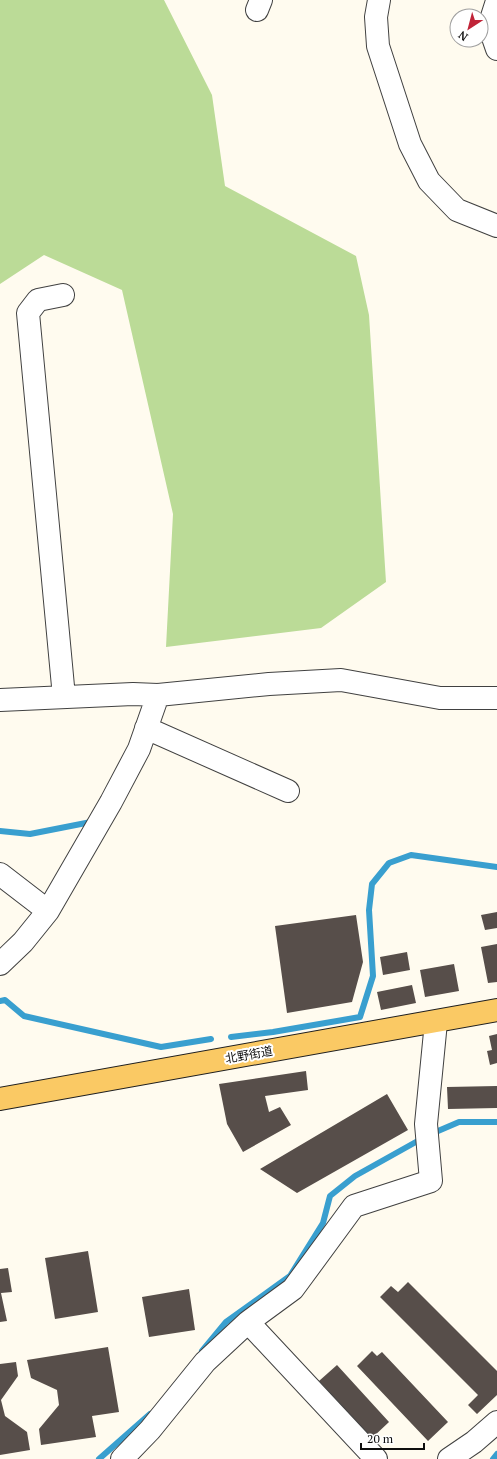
<svg xmlns="http://www.w3.org/2000/svg" width="497" height="1459" viewBox="0 0 497 1459" font-family="'PT Serif','Noto Sans JP',serif">
	<style>
		.forest { fill: #bbdb97 }
		.lines { fill: none; stroke-linecap: round; stroke-linejoin: round }
		.stream { stroke: #399fcf; stroke-width: 6 }
		.building { fill: #574e4a }
		.minor-casing { stroke: #414141; stroke-width: 24 }
		.major-casing { stroke: #1f1f1f; stroke-width: 24 }
		.minor { stroke: #fff; stroke-width: 22 }
		.major { stroke: #fac964; stroke-width: 22 }
		.labels { text-anchor: middle; stroke-width: 4; stroke-linejoin: round; paint-order: stroke }
		.street-label { font-size: 12px; fill: #0e0e0e; stroke: #fff }
	</style>
	<rect width="100%" height="100%" fill="#fffbef"/>
	<path class="forest" d="M 0,0 L 164,0 L 212,95 L 225,186 L 356,256 L 369,315 L 386,582 L 321,628 L 166,647 L 173,514 L 122,290 L 44,255 L 0,284 Z"/>
	<g class="lines">
		<path class="stream" d="M 0,831 L 30,834 L 91,822
			M 0,1001 L 5,1000 L 24,1016 L 161,1047 L 211,1039
			M 231,1037 L 273,1032 L 360,1017 L 373,976 L 369,910 L 372,884 L 389,863 L 411,855 L 497,867
			M 431,1134 L 459,1122 L 497,1122
			M 202,1351 L 226,1322 L 290,1276 L 323,1223 L 330,1196 L 355,1176 L 423,1138
			M 99,1459 L 150,1414
			M 493,1459 L 497,1454"/>
	</g>
	<path class="building" d="M 497,912 L 497,928 L 485,930 L 481,915 Z
		M 356,915 L 363,962 L 352,1002 L 287,1013 L 275,926 Z
		M 497,944 L 497,982 L 488,983 L 481,947 Z
		M 407,952 L 410,970 L 383,975 L 380,957 Z
		M 454,964 L 459,991 L 425,997 L 420,970 Z
		M 412,985 L 416,1003 L 381,1010 L 377,992 Z
		M 497,1034 L 497,1063 L 490,1065 L 487,1051 L 492,1050 L 489,1036 Z
		M 306,1071 L 308,1090 L 265,1096 L 269,1112 L 280,1107 L 291,1125 L 243,1152 L 227,1124 L 219,1084 Z
		M 497,1086 L 497,1108 L 448,1109 L 447,1087 Z
		M 387,1094 L 408,1130 L 297,1193 L 260,1169 Z
		M 88,1251 L 98,1312 L 55,1319 L 45,1258 Z
		M 8,1268 L 12,1292 L 1,1293 L 7,1321 L 0,1322 L 0,1269 Z
		M 408,1282 L 497,1371 L 497,1395 L 477,1414 L 468,1405 L 478,1395 L 380,1297 L 391,1286 L 398,1292 Z
		M 189,1289 L 195,1330 L 149,1337 L 142,1297 Z
		M 108,1347 L 119,1412 L 92,1416 L 96,1437 L 41,1445 L 39,1429 L 59,1405 L 57,1390 L 31,1378 L 27,1360 Z
		M 372,1351 L 377,1356 L 382,1352 L 448,1422 L 428,1441 L 357,1366 Z
		M 16,1362 L 18,1376 L 1,1400 L 5,1416 L 27,1432 L 30,1450 L 0,1455 L 0,1364 Z
		M 337,1365 L 389,1422 L 372,1438 L 319,1381 Z"/>
	<g class="lines">
		<g class="minor-casing">
			<path id="minor" d="M 379,0 L 376,17 L 378,46 L 410,144 L 429,181 L 457,210 L 497,226
				M 497,1 L 489,26 L 497,49
				M 257,10 L 261,0
				M 63,295 L 38,300 L 28,313 L 64,697
				M 0,700 L 133,694 L 158,695 L 269,684 L 341,680 L 440,698 L 497,698
				M 146,728 L 288,791
				M 0,874 L 48,911
				M 0,964 L 23,942 L 48,911 L 111,802 L 139,749 L 158,695
				M 248,1322 L 376,1459
				M 122,1459 L 150,1430 L 205,1362 L 248,1322 L 293,1289 L 354,1206 L 431,1181 L 426,1124 L 436,1022
				M 449,1459 L 474,1442 L 497,1422"/>
		</g>
		<g class="major-casing">
			<path id="major" d="M 0,1099 L 497,1010"/>
		</g>
		<use href="#minor" class="minor"/>
		<use href="#major" class="major"/>
	</g>
	<g class="labels">
		<g class="street-label">
			<text transform="translate(249 1055) rotate(-10)" y="4">北野街道</text>
		</g>
	</g>
	<g transform="translate(469 28) rotate(216)"><circle r="19" fill="#ffffff" stroke="#9f9f9f"/>
	<path d="M0-3L7 15L0 10L-7 15Z" fill="#c02438"/>
	<text y="-6" font-size="11" font-weight="bold" text-anchor="middle" fill="#0e0e0e">N</text>
	</g>
	<path d="M361 1443v6h63v-6" fill="none" stroke="#0e0e0e" stroke-width="2"/>
	<text x="367" y="1443" font-size="12" fill="#0e0e0e" stroke="#ffffff" stroke-width="3" paint-order="stroke">20 m</text>
</svg>
